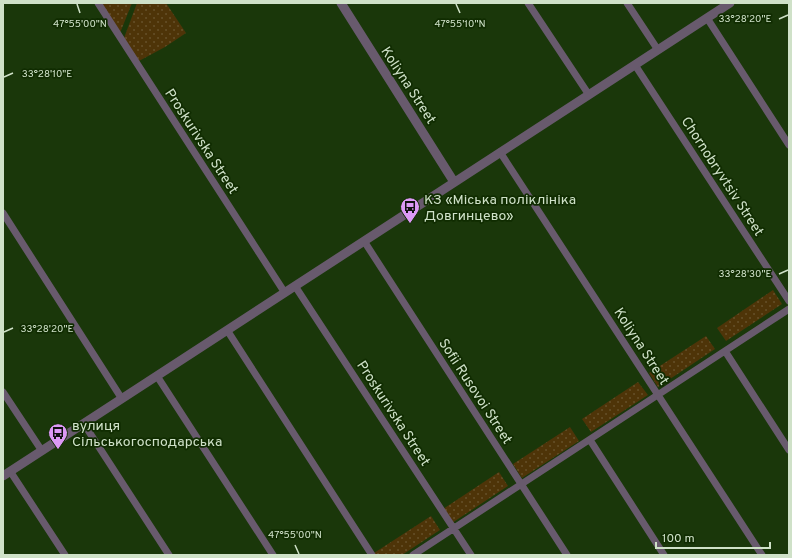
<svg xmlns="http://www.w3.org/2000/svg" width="792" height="558" viewBox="0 0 792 558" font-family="Overpass,sans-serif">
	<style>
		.grass { fill: url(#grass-dots) }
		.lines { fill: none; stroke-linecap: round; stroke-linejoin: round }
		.minor { stroke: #685a6d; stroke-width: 7 }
		.tertiary { stroke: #685a6d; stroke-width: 9 }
		.ticks { fill: none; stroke: #cfe1c8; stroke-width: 1.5 }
		.labels { text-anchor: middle; stroke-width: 3.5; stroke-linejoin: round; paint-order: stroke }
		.street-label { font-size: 14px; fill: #cfe1c8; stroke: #102c01 }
		.poi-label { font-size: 14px; fill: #cfe1c8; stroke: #102c01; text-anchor: start }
		.ticks-label { font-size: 10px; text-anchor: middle; fill: #cfe1c8; stroke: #102c01; stroke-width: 3.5; stroke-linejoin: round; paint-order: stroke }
	</style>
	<defs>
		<pattern id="grass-dots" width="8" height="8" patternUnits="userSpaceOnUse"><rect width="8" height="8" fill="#4e3408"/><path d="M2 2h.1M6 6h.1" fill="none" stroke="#66512a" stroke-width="1.8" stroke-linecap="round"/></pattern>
	</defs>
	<rect width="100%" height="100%" fill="#1a370a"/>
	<path class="grass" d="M 100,3 L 132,3 L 120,33 Z
		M 137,3 L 166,3 L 186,33 L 165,47 L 139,61 L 124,38 Z
		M 773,290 L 782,304 L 726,341 L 717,328 Z
		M 706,336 L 715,349 L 658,387 L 649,373 Z
		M 638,382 L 648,395 L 591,432 L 582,419 Z
		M 570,427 L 579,441 L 522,478 L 513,464 Z
		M 499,472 L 508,486 L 452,523 L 443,509 Z
		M 431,516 L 440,530 L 402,555 L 375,555 L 374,553 Z"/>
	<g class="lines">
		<path class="minor" d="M 98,3 L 285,293
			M 528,3 L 589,95
			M 627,3 L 658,50
			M 707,18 L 789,145
			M 635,65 L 789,301
			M 500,152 L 762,555
			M 3,213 L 122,399
			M 364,241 L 567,555
			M 295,286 L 471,555
			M 227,330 L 372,555
			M 725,351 L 789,450
			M 157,376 L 273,555
			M 3,392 L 42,451
			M 84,424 L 169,555
			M 590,440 L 664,555
			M 10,471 L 65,555
			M 413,555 L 789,309"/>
		<path class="tertiary" d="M 341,3 L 454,182
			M 3,476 L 730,3"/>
	</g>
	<path class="ticks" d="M 77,4 L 80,13M 456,4 L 460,13M 779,19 L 788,15M 4,77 L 13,73M 779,274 L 788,270M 4,332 L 13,328M 295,545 L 299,554"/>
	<defs>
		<g id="bus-pin" transform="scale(1)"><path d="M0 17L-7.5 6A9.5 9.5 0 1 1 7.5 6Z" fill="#dc99f5" stroke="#102c01"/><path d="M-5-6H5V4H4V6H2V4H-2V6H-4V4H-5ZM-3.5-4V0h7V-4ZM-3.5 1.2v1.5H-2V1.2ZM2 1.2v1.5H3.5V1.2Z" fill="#111"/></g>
	</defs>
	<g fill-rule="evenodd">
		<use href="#bus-pin" x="410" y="207"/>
		<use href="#bus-pin" x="58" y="433"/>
	</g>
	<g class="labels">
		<g class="street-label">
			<text transform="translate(409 85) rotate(57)" y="5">Koliyna Street</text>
			<text transform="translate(202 141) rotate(57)" y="5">Proskurivska Street</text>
			<text transform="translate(723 176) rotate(57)" y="5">Chornobryvtsiv Street</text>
			<text transform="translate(642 346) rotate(57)" y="5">Koliyna Street</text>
			<text transform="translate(476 391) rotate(57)" y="5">Sofii Rusovoi Street</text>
			<text transform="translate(394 413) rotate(57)" y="5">Proskurivska Street</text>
		</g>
		<g class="poi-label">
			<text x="424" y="204">КЗ «Міська поліклініка<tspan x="424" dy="16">Довгинцево»</tspan></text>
			<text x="72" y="430">вулиця<tspan x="72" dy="16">Сільськогосподарська</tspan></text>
		</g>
	</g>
	<g class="ticks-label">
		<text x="745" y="22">33°28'20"E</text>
		<text x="80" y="27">47°55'00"N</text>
		<text x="460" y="27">47°55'10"N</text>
		<text x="47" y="77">33°28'10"E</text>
		<text x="745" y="277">33°28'30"E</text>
		<text x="47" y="332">33°28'20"E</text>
		<text x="295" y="538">47°55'00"N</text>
	</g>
	<rect width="792" height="558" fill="none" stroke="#cfe1c8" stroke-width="8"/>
	<path d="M656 542v6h114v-6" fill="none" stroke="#cfe1c8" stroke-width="2"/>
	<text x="662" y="542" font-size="12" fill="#cfe1c8" stroke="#102c01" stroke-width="3" paint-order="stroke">100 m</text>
</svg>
